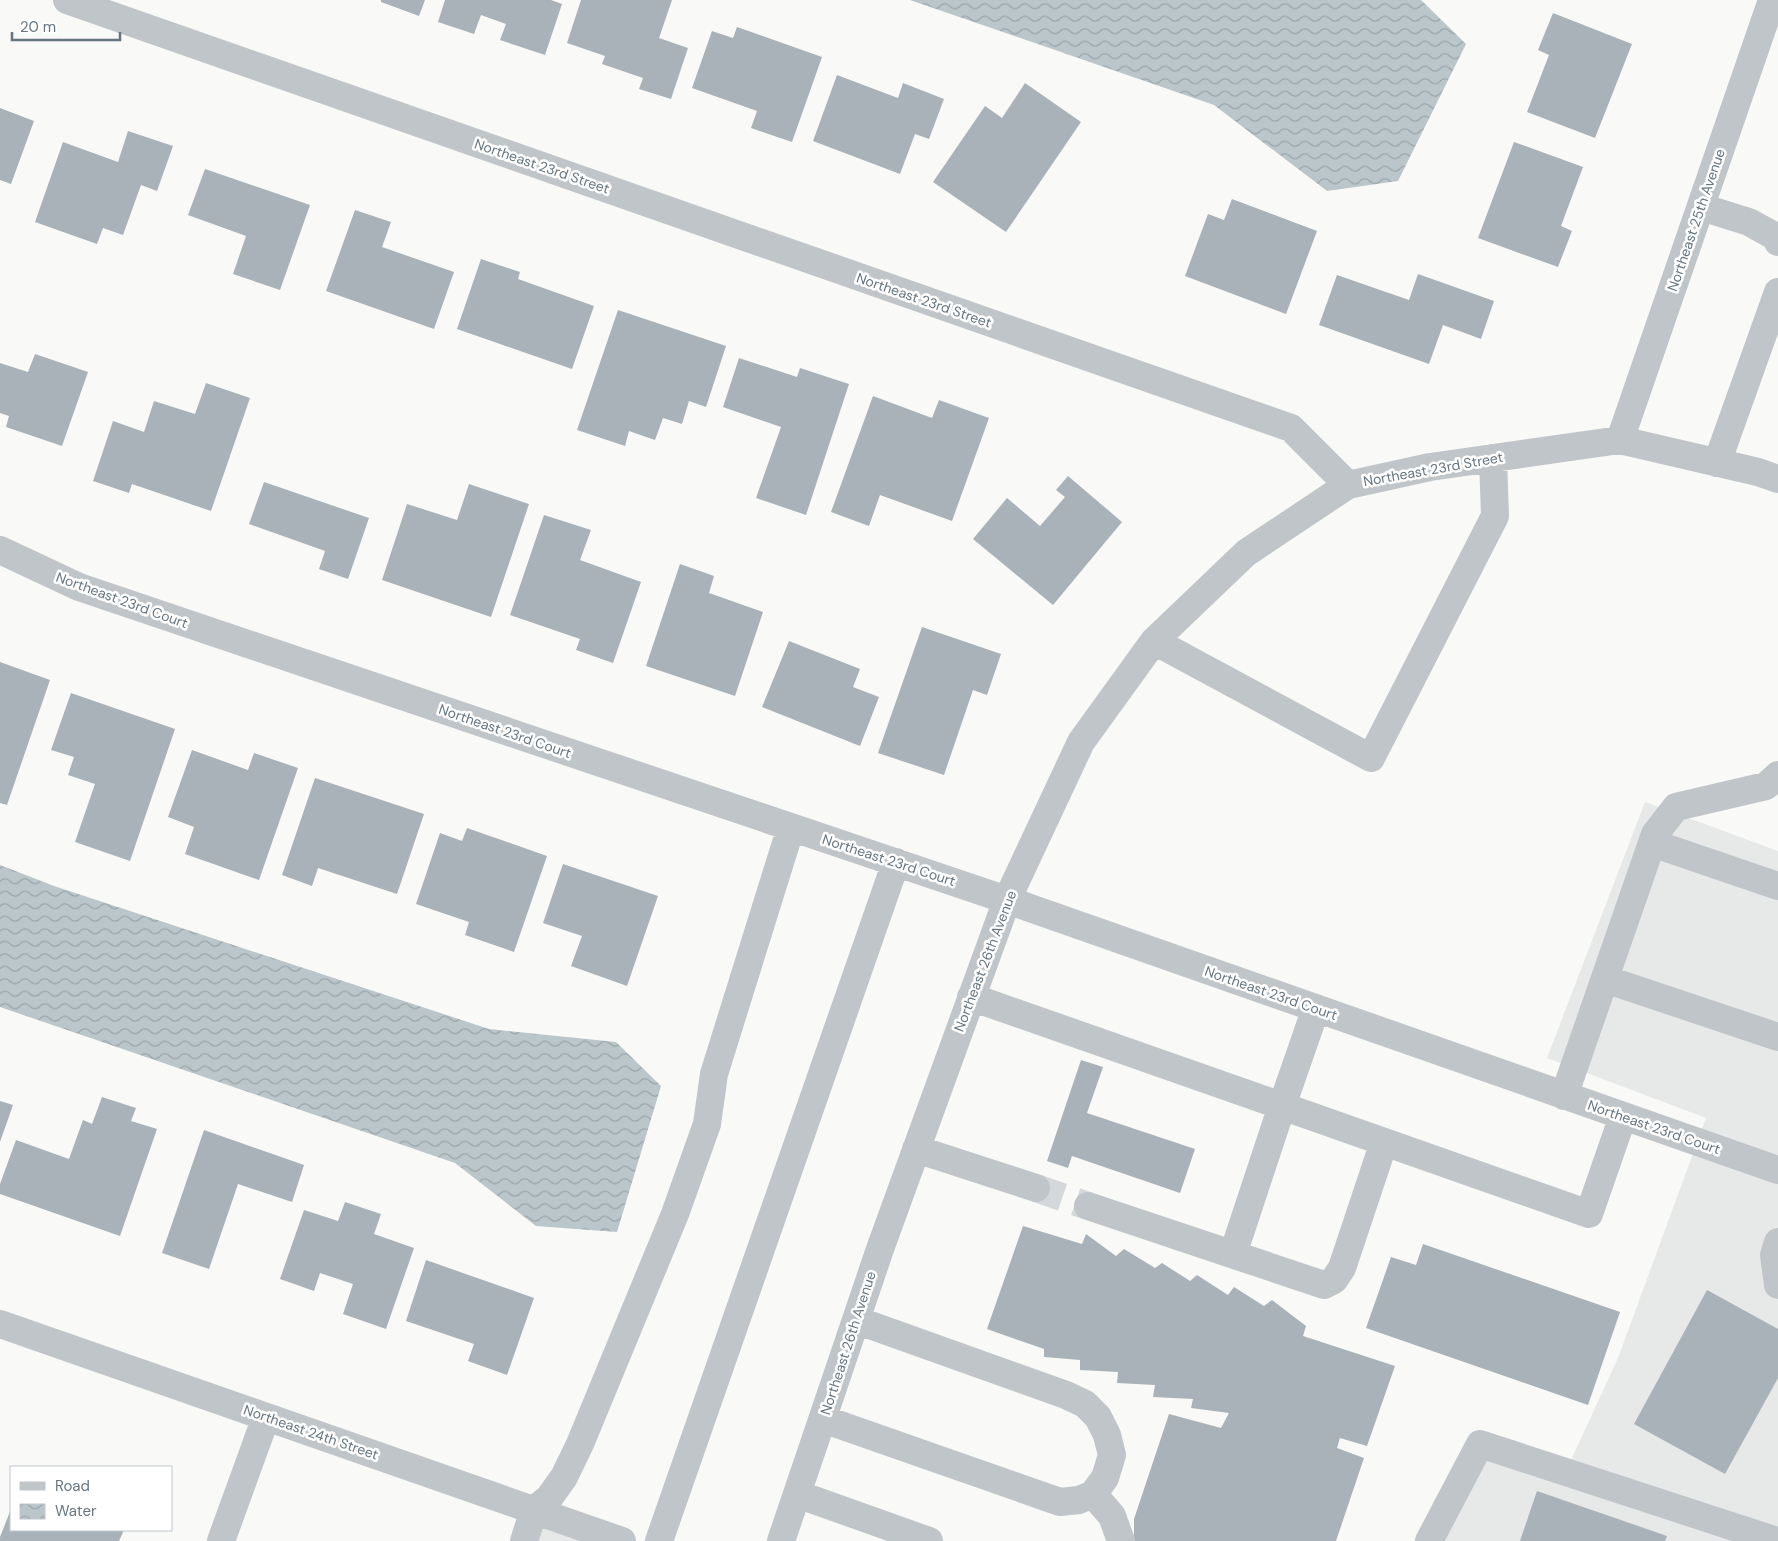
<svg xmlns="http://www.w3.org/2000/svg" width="1778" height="1541" viewBox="0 0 1778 1541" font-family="'DM Sans',sans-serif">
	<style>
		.built { fill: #e7e8e8 }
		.water { fill: url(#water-waves) }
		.building { fill: #a9b2b8 }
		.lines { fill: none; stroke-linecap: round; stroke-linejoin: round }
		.minor-tunnel { stroke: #d4d8da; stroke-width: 28; stroke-dasharray: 28 14; stroke-linecap: butt }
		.minor { stroke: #c0c5c9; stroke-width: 28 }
		.labels { text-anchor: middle; stroke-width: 5; stroke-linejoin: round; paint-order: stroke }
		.street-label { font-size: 14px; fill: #657681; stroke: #fff }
	</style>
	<defs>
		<pattern id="water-waves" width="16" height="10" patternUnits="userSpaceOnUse" patternTransform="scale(1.25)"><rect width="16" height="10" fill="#bac6ca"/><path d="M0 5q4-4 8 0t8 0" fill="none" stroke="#9ba5a9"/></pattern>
	</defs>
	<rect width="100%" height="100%" fill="#f9f9f7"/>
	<path class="built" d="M 1645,802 L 1778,851 L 1778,1541 L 1433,1541 L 1482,1449 L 1565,1473 L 1618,1358 L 1706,1118 L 1547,1058 Z
		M 540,1527 L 580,1541 L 535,1541 Z"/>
	<path class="water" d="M 910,0 L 1421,0 L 1466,44 L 1398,181 L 1327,191 L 1214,105 Z
		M 0,865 L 54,886 L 489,1029 L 616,1042 L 661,1086 L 617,1232 L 536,1226 L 455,1163 L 0,1007 Z"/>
	<path class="building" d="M 381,0 L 425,0 L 419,16 L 381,2 Z
		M 445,0 L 551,0 L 562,4 L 545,55 L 500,40 L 506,24 L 481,15 L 474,34 L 438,22 Z
		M 581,0 L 672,0 L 659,38 L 688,48 L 671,99 L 639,89 L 643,78 L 602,64 L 605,56 L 567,43 Z
		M 1553,13 L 1632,44 L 1595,138 L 1527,112 L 1549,55 L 1538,50 Z
		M 737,27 L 822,57 L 792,142 L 751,128 L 757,111 L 692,88 L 712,31 L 733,38 Z
		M 837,75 L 898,98 L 903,83 L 944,99 L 929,139 L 915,134 L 900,174 L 813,141 Z
		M 1025,83 L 1081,122 L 1006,232 L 933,182 L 985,106 L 1002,118 Z
		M 0,108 L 34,121 L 11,184 L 0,180 Z
		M 128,131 L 173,146 L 157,191 L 141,185 L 123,235 L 103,228 L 97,244 L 35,222 L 63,142 L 118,162 Z
		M 1514,142 L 1583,167 L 1561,226 L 1572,231 L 1558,267 L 1478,238 Z
		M 205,169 L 310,205 L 280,290 L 233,274 L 246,236 L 188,215 Z
		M 1232,199 L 1317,231 L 1286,314 L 1185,276 L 1208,214 L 1224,220 Z
		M 355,210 L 391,222 L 382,247 L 454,272 L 434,329 L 326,291 Z
		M 481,259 L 520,272 L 518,279 L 594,306 L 572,369 L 457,329 Z
		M 1418,274 L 1494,301 L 1481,339 L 1443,325 L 1429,364 L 1319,325 L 1337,275 L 1409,300 Z
		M 618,310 L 726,346 L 706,407 L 689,401 L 682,424 L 663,418 L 655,440 L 629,431 L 625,446 L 577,430 Z
		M 35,354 L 88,372 L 62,446 L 6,427 L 9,416 L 0,413 L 0,363 L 28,372 Z
		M 739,358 L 797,377 L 800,368 L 849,384 L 806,515 L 756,498 L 781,427 L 723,407 Z
		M 206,383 L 250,398 L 211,511 L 132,484 L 129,493 L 93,481 L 113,421 L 144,432 L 154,401 L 195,414 Z
		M 873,396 L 932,418 L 939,400 L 989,418 L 952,521 L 880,495 L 869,526 L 831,512 Z
		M 1068,476 L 1122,522 L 1053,605 L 973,539 L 1007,498 L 1040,526 L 1065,497 L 1056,490 Z
		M 264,482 L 369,518 L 348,579 L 319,569 L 325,551 L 249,524 Z
		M 469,484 L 529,504 L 491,617 L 382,580 L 407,504 L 457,520 Z
		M 544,515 L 591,530 L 580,560 L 641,582 L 613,663 L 576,650 L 580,639 L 510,615 Z
		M 680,564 L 714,576 L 709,593 L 763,612 L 735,696 L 646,666 Z
		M 922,627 L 1001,654 L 987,695 L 973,690 L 944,775 L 878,753 Z
		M 789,641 L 860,669 L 853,687 L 879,697 L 860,746 L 762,707 Z
		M 0,662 L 50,680 L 7,805 L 0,803 Z
		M 71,693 L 175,729 L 130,861 L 75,842 L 95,784 L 68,775 L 74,757 L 51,750 Z
		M 192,750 L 248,770 L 254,753 L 298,768 L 259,880 L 185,854 L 194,827 L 168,817 Z
		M 315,778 L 424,814 L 397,894 L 318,868 L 312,886 L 282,875 Z
		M 467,828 L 547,856 L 514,952 L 465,935 L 469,922 L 416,904 L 440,833 L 462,841 Z
		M 563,864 L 658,896 L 627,986 L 571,966 L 582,936 L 543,923 Z
		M 1081,1060 L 1103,1067 L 1087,1113 L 1195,1149 L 1180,1193 L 1072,1156 L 1068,1168 L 1047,1161 Z
		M 102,1097 L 136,1108 L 131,1121 L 157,1129 L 120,1236 L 0,1194 L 0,1184 L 16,1140 L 69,1159 L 83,1120 L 92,1124 Z
		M 0,1101 L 13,1105 L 0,1142 Z
		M 204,1130 L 304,1165 L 292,1202 L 238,1184 L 209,1269 L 162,1253 Z
		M 345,1202 L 381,1214 L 374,1234 L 414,1248 L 386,1329 L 343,1314 L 353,1284 L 320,1273 L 314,1291 L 280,1279 L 304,1210 L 338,1221 Z
		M 1023,1226 L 1082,1244 L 1086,1234 L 1116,1256 L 1124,1249 L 1155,1268 L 1162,1263 L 1190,1281 L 1197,1275 L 1228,1295 L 1234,1287 L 1264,1306 L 1272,1300 L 1306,1326 L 1303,1336 L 1395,1366 L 1367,1446 L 1340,1438 L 1337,1448 L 1364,1458 L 1336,1541 L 1134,1541 L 1134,1519 L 1169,1414 L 1221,1428 L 1229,1413 L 1191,1408 L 1193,1399 L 1153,1397 L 1155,1385 L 1117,1383 L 1118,1372 L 1080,1370 L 1080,1360 L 1044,1357 L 1044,1349 L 987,1329 Z
		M 1423,1244 L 1620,1312 L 1588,1405 L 1366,1328 L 1391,1257 L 1416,1265 Z
		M 426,1260 L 534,1298 L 507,1375 L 468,1361 L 474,1344 L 406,1321 Z
		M 1707,1290 L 1778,1329 L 1778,1378 L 1725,1474 L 1634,1424 Z
		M 1537,1491 L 1667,1536 L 1665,1541 L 1520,1541 Z
		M 11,1509 L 11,1530 L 124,1530 L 119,1541 L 0,1541 L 0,1537 Z"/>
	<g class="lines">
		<path class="minor-tunnel" d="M 1036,1188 L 1088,1206"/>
		<path class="minor" d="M 67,0 L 1291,428 L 1348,485
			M 1701,207 L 1749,222 L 1776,237 L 1778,242
			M 1620,440 L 1772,0
			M 1717,463 L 1778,292
			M 0,550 L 79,587 L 1007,900 L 1778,1170
			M 1154,641 L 1371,758 L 1495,516 L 1493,458
			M 1652,843 L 1778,886
			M 1605,979 L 1778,1037
			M 971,997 L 1282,1106 L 1233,1254
			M 1316,1008 L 1282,1106 L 1589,1214 L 1623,1116
			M 1564,1096 L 1655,834 L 1676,807 L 1766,786 L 1778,775
			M 916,1149 L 1036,1188
			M 1088,1206 L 1324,1285 L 1334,1280 L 1342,1268 L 1384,1142
			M 1778,1242 L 1774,1255 L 1778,1285
			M 0,1324 L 622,1541
			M 823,1419 L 1060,1502 L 1079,1500 L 1093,1494 L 1105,1478 L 1112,1455 L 1107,1435 L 1098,1417 L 1085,1404 L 1066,1395 L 856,1320
			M 797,1494 L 929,1541
			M 1093,1494 L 1112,1516 L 1121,1541
			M 221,1541 L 266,1417
			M 524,1541 L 534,1510 L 549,1498 L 564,1477 L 580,1444 L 675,1214 L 707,1124 L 714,1074 L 791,827
			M 659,1541 L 896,862
			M 781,1541 L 880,1249 L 1007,900 L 1081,742 L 1154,641 L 1246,553 L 1348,485 L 1430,467 L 1620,440 L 1758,472 L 1778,479
			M 1429,1541 L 1480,1444 L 1777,1541"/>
	</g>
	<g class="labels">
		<g class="street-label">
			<text transform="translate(542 166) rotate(19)" y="5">Northeast 23rd Street</text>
			<text transform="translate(1696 220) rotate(-71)" y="5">Northeast 25th Avenue</text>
			<text transform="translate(924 300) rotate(19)" y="5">Northeast 23rd Street</text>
			<text transform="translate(1433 469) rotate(-10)" y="5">Northeast 23rd Street</text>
			<text transform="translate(122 600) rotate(20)" y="5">Northeast 23rd Court</text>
			<text transform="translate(505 731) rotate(19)" y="5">Northeast 23rd Court</text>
			<text transform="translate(889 860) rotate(18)" y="5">Northeast 23rd Court</text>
			<text transform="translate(985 961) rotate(-69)" y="5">Northeast 26th Avenue</text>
			<text transform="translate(1271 993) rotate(19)" y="5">Northeast 23rd Court</text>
			<text transform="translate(1654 1127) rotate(19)" y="5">Northeast 23rd Court</text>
			<text transform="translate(848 1343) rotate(-72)" y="5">Northeast 26th Avenue</text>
			<text transform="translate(311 1432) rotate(19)" y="5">Northeast 24th Street</text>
		</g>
	</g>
	<rect x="10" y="1466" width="162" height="65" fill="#ffffff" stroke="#c1c8cd"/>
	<rect x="20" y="1482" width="25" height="8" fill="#c0c5c9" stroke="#c1c8cd"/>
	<text x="55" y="1491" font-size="15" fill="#657681">Road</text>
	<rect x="20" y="1504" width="25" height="15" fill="url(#water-waves)" stroke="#c1c8cd"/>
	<text x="55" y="1516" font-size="15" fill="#657681">Water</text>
	<path d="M12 32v8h108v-8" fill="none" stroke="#657681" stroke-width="2.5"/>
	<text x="20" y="32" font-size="15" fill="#657681" stroke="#ffffff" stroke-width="4" paint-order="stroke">20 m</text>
</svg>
